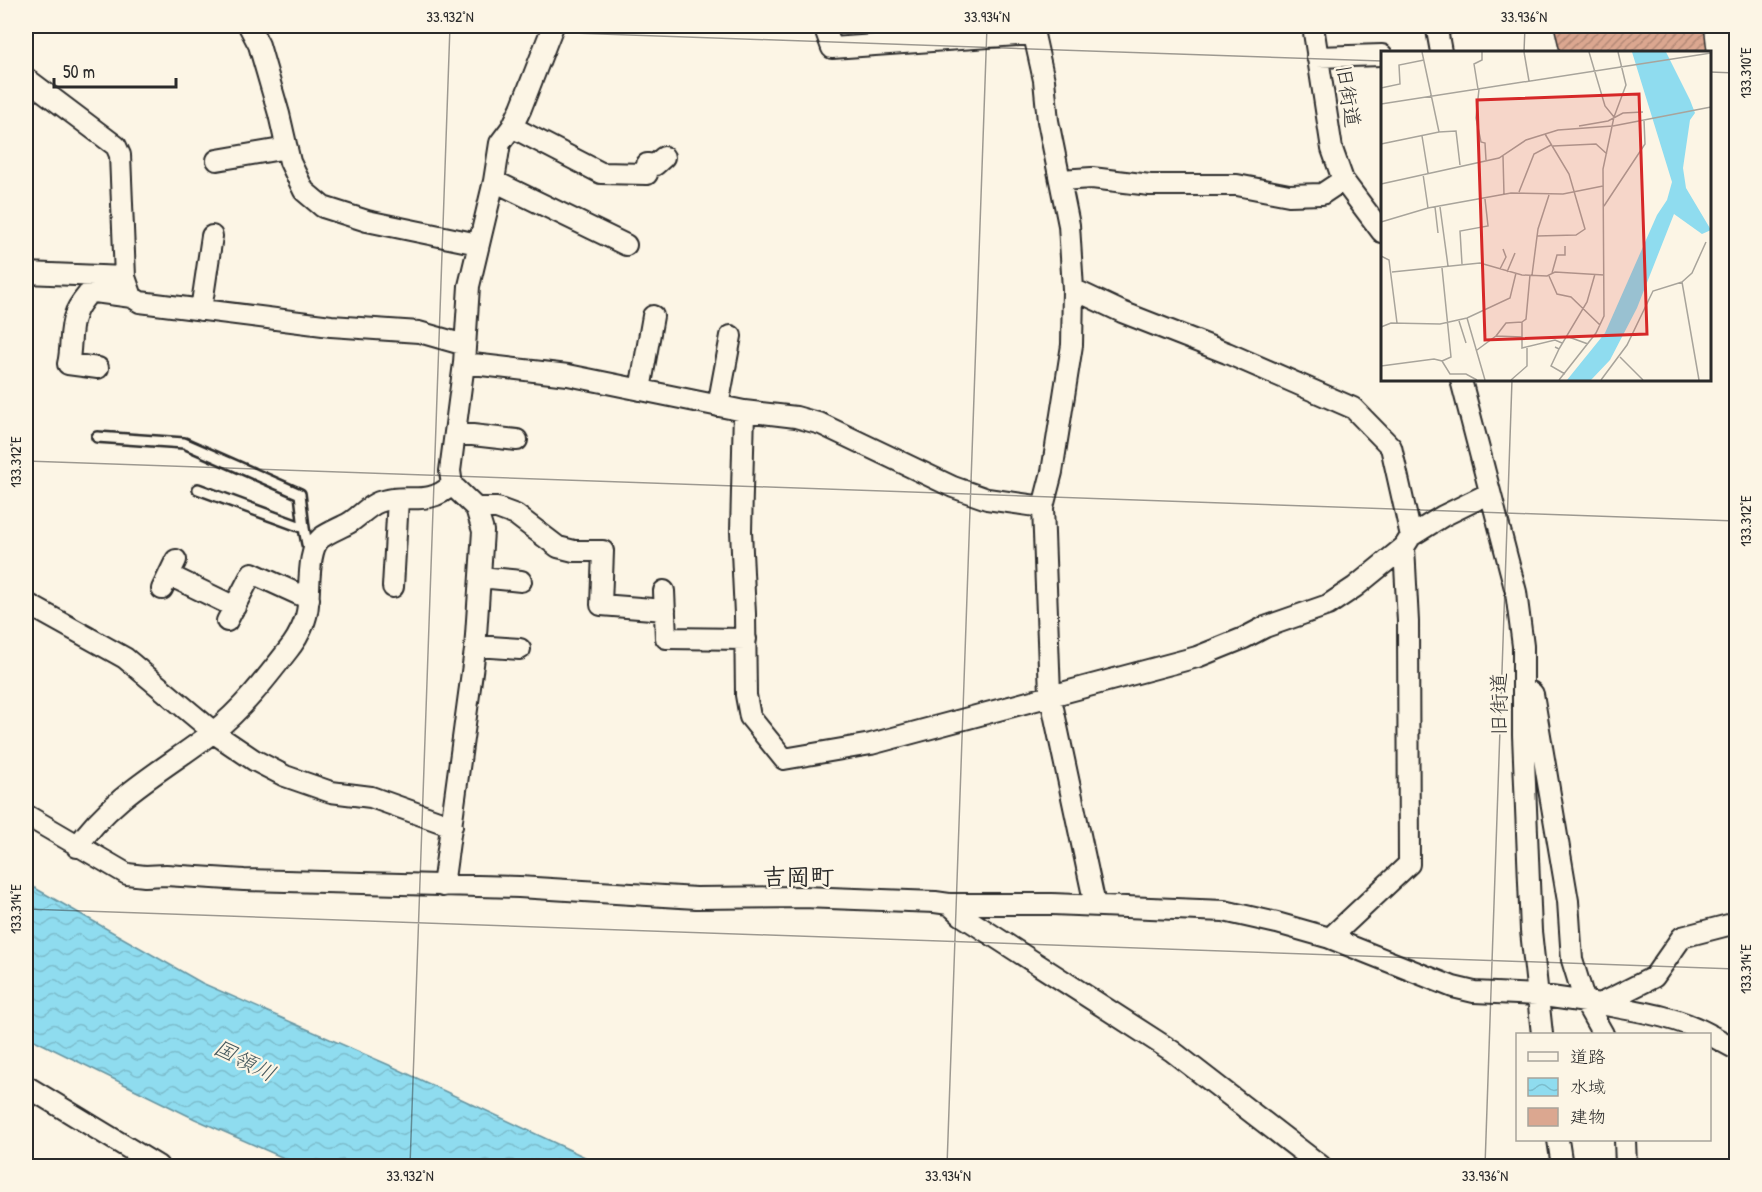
<svg xmlns="http://www.w3.org/2000/svg" width="1762" height="1192" viewBox="0 0 1762 1192" font-family="'Patrick Hand','Klee One',sans-serif">
	<style>
		.water { fill: url(#water-waves); stroke: #6795a1; stroke-width: 1.5 }
		.building { fill: url(#building-hatch); stroke: #2b2b2b; stroke-width: 1.5 }
		.lines { fill: none; stroke-linecap: round; stroke-linejoin: round }
		.service-casing { stroke: #2b2b2b; stroke-width: 14 }
		.minor-casing { stroke: #2b2b2b; stroke-width: 24 }
		.service { stroke: #fcf5e5; stroke-width: 9 }
		.minor { stroke: #fcf5e5; stroke-width: 20 }
		.ticks { fill: none; stroke: #2b2b2b; stroke-width: 1.5; stroke-opacity: 0.45 }
		.labels { text-anchor: middle; stroke-width: 4.5; stroke-linejoin: round; paint-order: stroke }
		.street-label { font-size: 21px; fill: #2b2b2b; stroke: #fcf5e5 }
		.water-label { font-size: 22px; font-style: italic; fill: #44575c; stroke: #fcf5e5 }
		.quarter-label { font-size: 24px; font-weight: bold; fill: #2b2b2b; stroke: #fcf5e5 }
		.inset-road { fill: none; stroke: #a8a49b; stroke-width: 1.5 }
		.view { fill: #d62828; fill-opacity: 0.15; stroke: #d62828; stroke-width: 3 }
		.inset-edge { fill: none; stroke: #2b2b2b; stroke-width: 3 }
		.neatline { fill: none; stroke: #2b2b2b; stroke-width: 2 }
		.ticks-label { font-size: 15px; text-anchor: middle; fill: #2b2b2b }
	</style>
	<defs>
		<pattern id="water-waves" width="16" height="10" patternUnits="userSpaceOnUse" patternTransform="scale(1.5)"><rect width="16" height="10" fill="#8fdcef"/><path d="M0 5q4-4 8 0t8 0" fill="none" stroke="#7cbdcd"/></pattern>
		<pattern id="building-hatch" width="6" height="6" patternUnits="userSpaceOnUse" patternTransform="scale(1.5)"><rect width="6" height="6" fill="#dba790"/><path d="M-1 1l2-2M0 6l6-6M5 7l2-2" fill="none" stroke="#b28876"/></pattern>
	</defs>
	<rect width="100%" height="100%" fill="#fcf5e5"/>
	<filter id="ink" filterUnits="userSpaceOnUse"><feTurbulence type="fractalNoise" baseFrequency=".0167" numOctaves="2"/><feDisplacementMap in="SourceGraphic" scale="12" xChannelSelector="R" yChannelSelector="G"/><feConvolveMatrix kernelMatrix="1 2 1 2 8 2 1 2 1" color-interpolation-filters="sRGB"/></filter>
	<g filter="url(#ink)">
		<path class="water" d="M 26,883 L 202,983 L 389,1065 L 604,1166 L 302,1166 L 195,1119 L 26,1036 Z"/>
		<path class="building" d="M 1554,26 L 1704,26 L 1707,52 L 1560,52 Z"/>
		<g class="lines">
			<g class="service-casing">
				<path id="service" d="M 97,437 L 184,443 L 300,494 L 304,528
					M 198,489 L 304,528 L 307,544 L 313,550"/>
			</g>
			<g class="minor-casing">
				<path id="minor" d="M 249,26 L 259,45 L 279,114 L 290,162 L 304,191 L 323,207 L 367,221 L 478,244
					M 824,26 L 832,48 L 1033,34
					M 1032,26 L 1044,80 L 1048,121 L 1069,225 L 1073,289 L 1072,345 L 1052,472 L 1043,507 L 1050,694 L 1095,905
					M 1313,26 L 1332,149 L 1343,180 L 1382,232
					M 1441,52 L 1437,30 L 1443,26
					M 1317,57 L 1382,55
					M 512,127 L 601,173 L 647,174 L 647,164 L 655,165 L 664,157
					M 217,160 L 287,148
					M 1060,180 L 1092,178 L 1150,185 L 1237,185 L 1289,195 L 1322,194 L 1343,180
					M 494,181 L 626,245
					M 26,273 L 125,277 L 120,155 L 116,146 L 27,79
					M 125,277 L 132,297 L 140,302 L 331,326 L 419,332 L 465,345
					M 1073,289 L 1122,312 L 1227,353 L 1353,408 L 1391,447 L 1411,536
					M 201,310 L 212,236
					M 464,363 L 568,375 L 744,411 L 796,417 L 821,424 L 953,487 L 987,499 L 1043,507
					M 98,368 L 68,364 C 72,348 69,330 75,315 C 77,307 83,300 88,294 L 95,292 L 132,297
					M 1461,380 L 1516,592 L 1523,646 L 1523,735 L 1531,931 L 1542,1034
					M 640,390 L 653,316
					M 718,406 L 731,336
					M 744,411 L 741,531 L 745,614 L 746,695 L 750,717 L 784,759 L 871,744 L 1197,657 L 1244,638 L 1265,627 L 1328,605 L 1355,587 L 1404,547 L 1411,536 L 1443,516 L 1490,493
					M 455,433 L 517,440
					M 476,508 L 497,508 L 516,515 L 558,547 L 574,551 L 603,551 L 601,605 L 665,610
					M 169,575 L 235,607
					M 480,577 L 521,581
					M 393,587 L 398,499
					M 162,589 L 176,560
					M 664,591 L 666,638 L 746,639
					M 26,603 L 125,658 L 217,735 L 254,760 L 285,776 L 331,792 L 371,797 L 452,826
					M 227,621 L 252,573 L 309,599
					M 476,646 L 520,649
					M 1531,692 L 1533,694 L 1568,901 L 1572,960 L 1585,1002 L 1603,1034
					M 26,815 L 127,874 L 145,876 L 166,875 L 244,880 L 519,887 L 696,898 L 803,897 L 935,902 L 949,904 L 1052,904 L 1224,911 L 1277,923 L 1330,938 L 1453,987 L 1474,992 L 1537,995 L 1600,1004 L 1654,977 L 1682,937 L 1736,923
					M 77,847 C 111,797 165,769 212,733 C 243,709 268,676 292,645 C 298,637 305,623 307,612 C 311,593 306,550 321,538 C 329,532 340,528 349,523 C 359,517 368,506 379,502 C 407,492 426,508 452,485
					M 443,886 L 475,650 L 483,531 L 476,508 L 452,485 L 450,471 L 464,363 L 469,286 L 494,181 L 500,143 L 512,127 L 521,108 L 553,26
					M 949,904 L 961,915 L 1172,1051 L 1321,1166
					M 1330,938 L 1409,864 L 1408,622 L 1404,547
					M 1600,1004 C 1637,1011 1675,1016 1709,1034
					M 1710,1035 L 1736,1049
					M 26,1086 L 158,1166
					M 1558,1140 L 1562,1166
					M 1625,1140 L 1626,1166"/>
			</g>
			<use href="#service" class="service"/>
			<use href="#minor" class="minor"/>
		</g>
	</g>
	<path class="ticks" d="M 367,26 L 1382,61M 1524,52 L 1525,26M 1710,72 L 1736,73M 26,461 L 1736,521M 26,909 L 1736,969M 410,1166 L 450,26M 947,1166 L 987,26M 1485,1166 L 1512,380"/>
	<g class="labels">
		<g class="street-label">
			<text transform="translate(1348 96) rotate(81)" y="7">旧街道</text>
			<text transform="translate(1499 704) rotate(-90)" y="7">旧街道</text>
		</g>
		<g class="water-label">
			<text transform="translate(245 1060) rotate(27)" y="8">国領川</text>
		</g>
		<g class="quarter-label">
			<text x="798" y="885">吉岡町</text>
		</g>
	</g>
	<g transform="translate(1381 51)">
		<rect width="330" height="330" fill="#fcf5e5"/>
		<path d="M 251,1 L 285,1 L 309,49 L 314,62 L 309,69 L 302,117 L 305,137 L 330,179 L 321,183 L 293,163 L 256,257 L 229,309 L 210,329 L 186,329 L 224,282 L 276,164 L 286,149 L 291,131 Z" fill="#8fdcef"/>
		<path class="inset-road" d="M 41,1 L 58,81 L 75,80 L 79,114M 143,1 L 148,30M 0,37 L 19,33 L 18,14 L 43,9M 97,38 L 93,13 L 101,9 L 101,1M 98,38 L 95,67 L 100,91 L 104,92 L 105,109M 0,53 L 330,2M 233,66 L 245,34 L 237,1M 198,75 L 227,70 L 242,62 L 262,61M 41,85 L 47,122M 0,93 L 58,81M 172,95 L 215,93 L 226,103M 122,105 L 123,144M 42,123 L 47,157M 0,133 L 118,107 L 145,89 L 177,79 L 232,75 L 330,56M 138,141 L 153,103 L 170,94M 223,155 L 264,93 L 263,69M 54,156 L 57,182M 59,156 L 67,215M 0,171 L 47,157 L 130,142 L 182,143 L 222,135M 156,185 L 195,184 L 204,178 L 188,123 L 164,83M 0,205 L 8,209 L 16,272M 81,213 L 79,180 L 107,175 L 104,148M 61,217 L 70,306 L 61,310M 119,218 L 125,206 L 122,198M 11,221 L 99,212 L 141,224 L 166,225 L 174,221 L 223,224M 126,221 L 134,202M 171,222 L 176,204 L 184,204 L 184,195M 151,224 L 157,178 L 168,144M 168,225 L 176,243 L 190,246 L 219,274M 86,267 L 104,329M 78,270 L 85,292M 141,271 L 145,268 L 149,224M 0,276 L 10,272 L 59,273 L 86,267 L 129,247 L 135,222M 115,285 L 125,272 L 141,271 L 141,297 L 174,289 L 181,292M 185,285 L 207,293M 174,296 L 178,298 L 206,251 L 214,223M 178,298 L 170,315 L 184,323M 96,299 L 115,285 L 141,286M 239,306 L 262,329M 0,315 L 53,308 L 61,310 L 69,323 L 85,323 L 96,329M 130,329 L 146,315 L 146,297M 178,329 L 215,282 L 223,265 L 222,118 L 233,66 L 224,55 L 208,1M 220,329 L 246,294 L 272,240 L 301,231M 318,329 L 301,231 L 311,222 L 325,191"/>
		<path class="view" d="M 258,43 L 266,283 L 104,289 L 96,49 Z"/>
		<rect width="330" height="330" class="inset-edge"/>
	</g>
	<rect width="1762" height="1192" fill="none" stroke="#fcf5e5" stroke-width="66"/>
	<rect x="1516" y="1033" width="195" height="108" fill="#fcf5e5" stroke="#a8a49b" stroke-width="1.5"/>
	<rect x="1528" y="1052" width="30" height="9" fill="#fcf5e5" stroke="#a8a49b" stroke-width="1.5"/>
	<text x="1570" y="1063" font-size="18" fill="#2b2b2b">道路</text>
	<rect x="1528" y="1078" width="30" height="18" fill="url(#water-waves)" stroke="#a8a49b" stroke-width="1.5"/>
	<text x="1570" y="1093" font-size="18" fill="#2b2b2b">水域</text>
	<rect x="1528" y="1108" width="30" height="18" fill="#dba790" stroke="#a8a49b" stroke-width="1.5"/>
	<text x="1570" y="1123" font-size="18" fill="#2b2b2b">建物</text>
	<path d="M54 78v9h122v-9" fill="none" stroke="#2b2b2b" stroke-width="3"/>
	<text x="63" y="78" font-size="18" fill="#2b2b2b" stroke="#fcf5e5" stroke-width="4.5" paint-order="stroke">50 m</text>
	<rect x="33" y="33" width="1696" height="1126" class="neatline"/>
	<g class="ticks-label">
		<text x="450" y="22">33.932°N</text>
		<text x="987" y="22">33.934°N</text>
		<text x="1524" y="22">33.936°N</text>
		<text transform="translate(1746 73) rotate(-90)" y="5">133.310°E</text>
		<text transform="translate(16 462) rotate(-90)" y="5">133.312°E</text>
		<text transform="translate(1746 521) rotate(-90)" y="5">133.312°E</text>
		<text transform="translate(16 909) rotate(-90)" y="5">133.314°E</text>
		<text transform="translate(1746 969) rotate(-90)" y="5">133.314°E</text>
		<text x="410" y="1181">33.932°N</text>
		<text x="948" y="1181">33.934°N</text>
		<text x="1485" y="1181">33.936°N</text>
	</g>
</svg>
